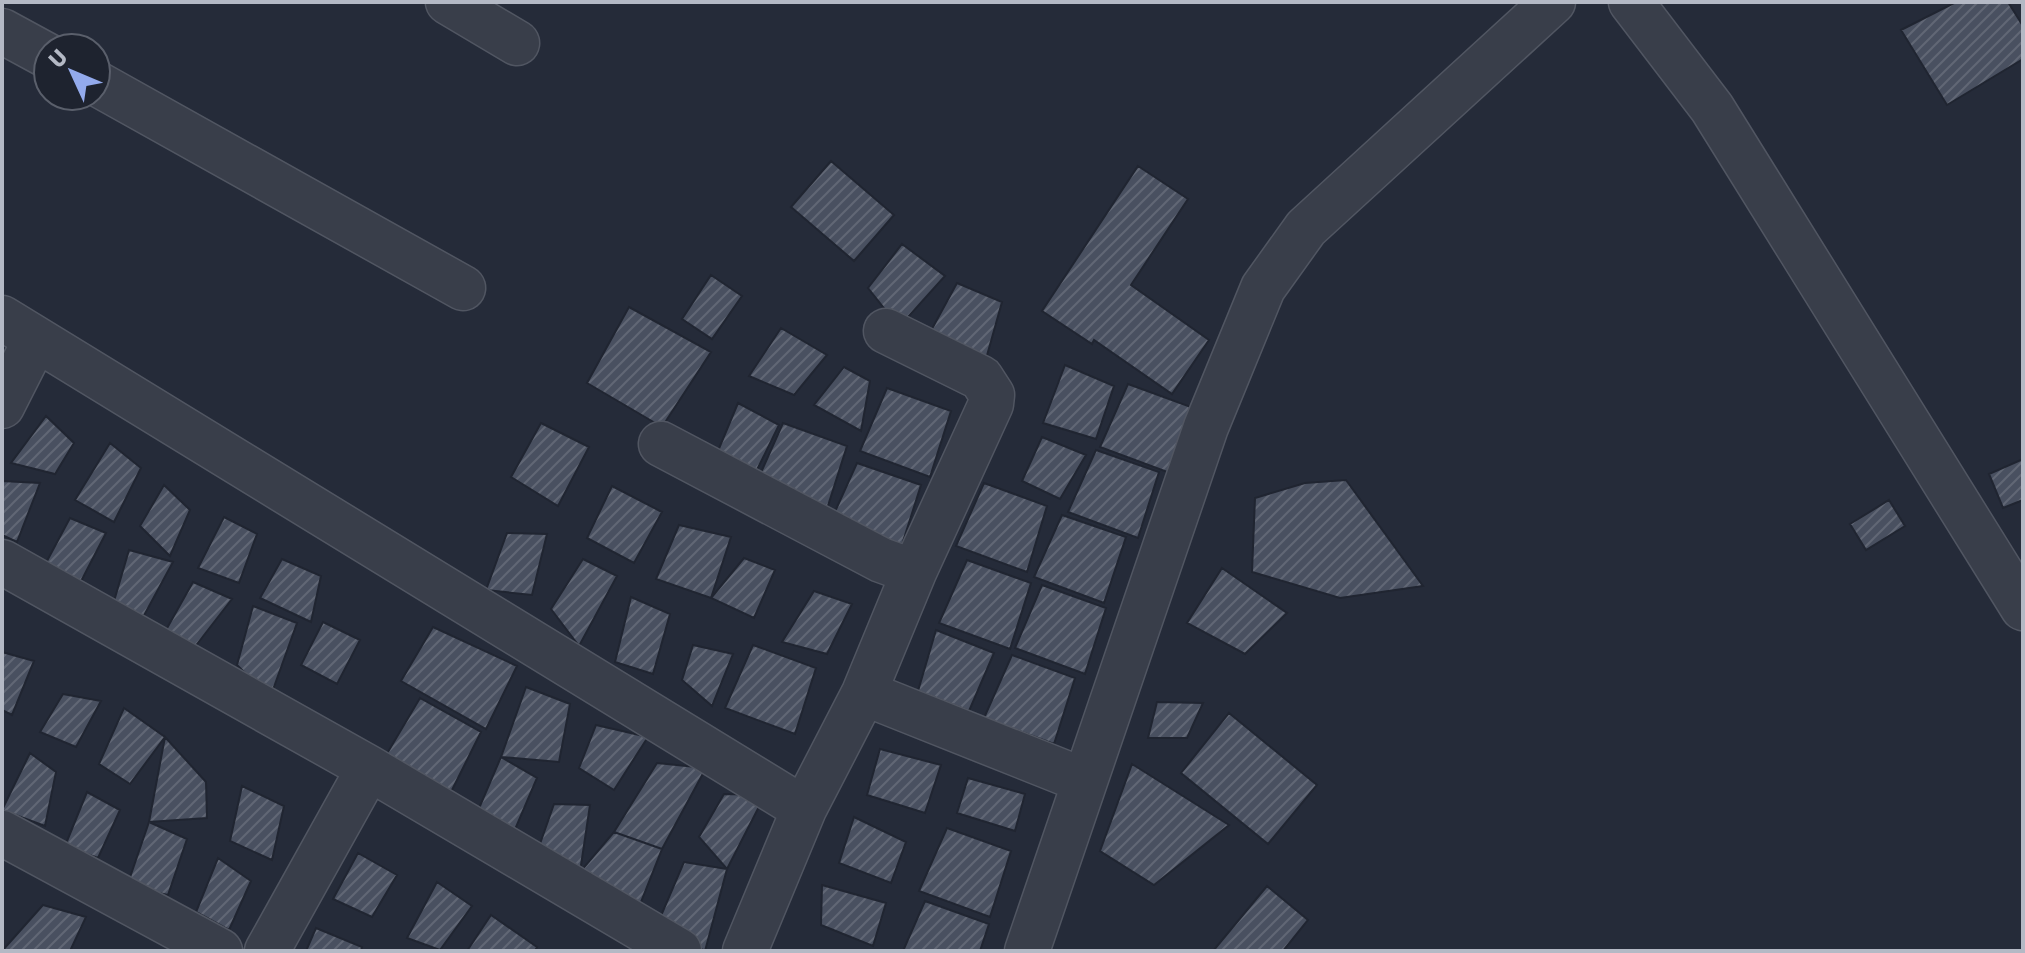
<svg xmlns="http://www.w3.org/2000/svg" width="2025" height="953" viewBox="0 0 2025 953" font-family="Jost,sans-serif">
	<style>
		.building { fill: url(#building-hatch); stroke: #202531; stroke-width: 2 }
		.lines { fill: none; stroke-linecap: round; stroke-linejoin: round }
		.minor-casing { stroke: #515662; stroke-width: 47 }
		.minor { stroke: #393e4a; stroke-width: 44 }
	</style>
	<defs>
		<pattern id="building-hatch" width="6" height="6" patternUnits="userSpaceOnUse" patternTransform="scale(2)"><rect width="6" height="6" fill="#495060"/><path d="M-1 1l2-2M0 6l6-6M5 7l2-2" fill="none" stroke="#616775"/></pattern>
	</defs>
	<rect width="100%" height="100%" fill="#252b39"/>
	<path class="building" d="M 1956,2 L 2008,2 L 2023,26 L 2023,59 L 1947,105 L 1901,30 Z
		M 831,161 L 894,215 L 854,261 L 791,207 Z
		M 1138,166 L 1188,199 L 1131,285 L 1209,340 L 1172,394 L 1094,340 L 1092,344 L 1042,311 Z
		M 902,244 L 945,276 L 899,327 L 868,288 Z
		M 711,275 L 742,296 L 712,339 L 682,319 Z
		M 957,283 L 1002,302 L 986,359 L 927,338 Z
		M 629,307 L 711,352 L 662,427 L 587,383 Z
		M 781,328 L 827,355 L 794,395 L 749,376 Z
		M 1065,365 L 1114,386 L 1096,439 L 1043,423 Z
		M 844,367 L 870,381 L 861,431 L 814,405 Z
		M 1128,384 L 1191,407 L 1170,473 L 1100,447 Z
		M 887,388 L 951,411 L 930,477 L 860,451 Z
		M 738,403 L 779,425 L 753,478 L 710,470 Z
		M 46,416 L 74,443 L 55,474 L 11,463 Z
		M 541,423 L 589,447 L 558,506 L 511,477 Z
		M 783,423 L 847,446 L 826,512 L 755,486 Z
		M 1042,437 L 1086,455 L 1060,499 L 1022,481 Z
		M 110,443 L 141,468 L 114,522 L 75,500 Z
		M 1096,450 L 1159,472 L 1138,538 L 1068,512 Z
		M 2023,459 L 2023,500 L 2003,508 L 1989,474 Z
		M 857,463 L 921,485 L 900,551 L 829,525 Z
		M 1346,480 L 1423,586 L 1340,598 L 1252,572 L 1255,498 L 1305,483 Z
		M 2,481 L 40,483 L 17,542 L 2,535 Z
		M 984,483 L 1047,506 L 1027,572 L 956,546 Z
		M 164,485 L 190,510 L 170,556 L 140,526 Z
		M 612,486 L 662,512 L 634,563 L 587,538 Z
		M 1889,500 L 1905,526 L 1866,550 L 1850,524 Z
		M 1062,515 L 1126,537 L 1104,603 L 1034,577 Z
		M 224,517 L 257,534 L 239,583 L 198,568 Z
		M 70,518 L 106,533 L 77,589 L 40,574 Z
		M 679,525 L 731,537 L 711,598 L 656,579 Z
		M 507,533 L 547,534 L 532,595 L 486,590 Z
		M 129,550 L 173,562 L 141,621 L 112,608 Z
		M 744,558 L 775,570 L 754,618 L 711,598 Z
		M 282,559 L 321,576 L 311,622 L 260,598 Z
		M 583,559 L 617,576 L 579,646 L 551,609 Z
		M 967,560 L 1031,583 L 1010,649 L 939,623 Z
		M 1222,568 L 1287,613 L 1245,654 L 1187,623 Z
		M 193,582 L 232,599 L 194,648 L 166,630 Z
		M 1042,585 L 1106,608 L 1085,674 L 1015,648 Z
		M 814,591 L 852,604 L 827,654 L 782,642 Z
		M 631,597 L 670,614 L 653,674 L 615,662 Z
		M 253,606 L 297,623 L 270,698 L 237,665 Z
		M 323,622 L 360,640 L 337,684 L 301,665 Z
		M 433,627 L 517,666 L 486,729 L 401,681 Z
		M 936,630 L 994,653 L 969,711 L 918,691 Z
		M 693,645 L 733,654 L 712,706 L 682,680 Z
		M 753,645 L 816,668 L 795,734 L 725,708 Z
		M 2,652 L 34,661 L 12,715 L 2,710 Z
		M 1012,655 L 1075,678 L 1054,744 L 984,718 Z
		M 526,687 L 570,704 L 559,762 L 501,757 Z
		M 63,694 L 101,701 L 76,747 L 40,732 Z
		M 420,698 L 481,732 L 449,796 L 379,767 Z
		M 1157,702 L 1203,703 L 1187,738 L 1148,738 Z
		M 124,708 L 165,737 L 130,784 L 99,764 Z
		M 1229,713 L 1317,785 L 1268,844 L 1181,773 Z
		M 596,725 L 648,737 L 614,790 L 579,768 Z
		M 165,737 L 206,782 L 207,818 L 149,822 Z
		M 880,749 L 941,765 L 925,813 L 867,795 Z
		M 30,753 L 56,772 L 45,826 L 2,810 Z
		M 501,757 L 537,778 L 507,848 L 474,820 Z
		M 657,763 L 706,768 L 662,849 L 614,832 Z
		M 1132,764 L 1229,825 L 1154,885 L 1100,851 Z
		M 968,778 L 1025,794 L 1015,831 L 957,813 Z
		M 242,786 L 284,806 L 272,860 L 230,841 Z
		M 87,792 L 120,810 L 98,858 L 65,846 Z
		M 724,794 L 765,795 L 727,869 L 699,837 Z
		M 554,804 L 590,805 L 580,872 L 535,858 Z
		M 854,817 L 906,842 L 891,883 L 839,863 Z
		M 149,822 L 187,839 L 168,895 L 127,886 Z
		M 947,828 L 1011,851 L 990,917 L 919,891 Z
		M 614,832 L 662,849 L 635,917 L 580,872 Z
		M 358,853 L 397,875 L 372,917 L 333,899 Z
		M 218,858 L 251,881 L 229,930 L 196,912 Z
		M 684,862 L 727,869 L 705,951 L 657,925 Z
		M 437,882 L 472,906 L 440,950 L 407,938 Z
		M 822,885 L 886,903 L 873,946 L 821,925 Z
		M 1267,886 L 1308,920 L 1283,951 L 1213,951 Z
		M 925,901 L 989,924 L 980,951 L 903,951 Z
		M 43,905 L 86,917 L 70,951 L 2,951 Z
		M 491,915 L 537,947 L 535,951 L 467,951 Z
		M 316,928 L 362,947 L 361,951 L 306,951 Z"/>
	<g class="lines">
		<g class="minor-casing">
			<path id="minor" d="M 448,2 L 517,43
				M 1631,2 L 1712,108 L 2023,608
				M 2,31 L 48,56
				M 96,83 L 463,288
				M 2,318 L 804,809
				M 2,406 L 36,339
				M 661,444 L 881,560 L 914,572
				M 2,562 L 369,768 L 679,951
				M 864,693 L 1085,781
				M 2,833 L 220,951
				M 267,951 L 369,768
				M 745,951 L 804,809 L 864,693 L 914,572 L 991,404 L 992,395 L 981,378 L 886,331
				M 1027,951 L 1206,427 L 1263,288 L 1306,228 L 1553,2"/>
		</g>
		<use href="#minor" class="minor"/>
	</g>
	<rect width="2025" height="953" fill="none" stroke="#b4b9c5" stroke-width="8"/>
	<g transform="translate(72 72) rotate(314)"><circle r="38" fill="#1e232f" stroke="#5a5f6b" stroke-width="2"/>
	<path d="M0-6L14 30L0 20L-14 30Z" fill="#93aaec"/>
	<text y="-12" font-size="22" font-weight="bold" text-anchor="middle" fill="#b4b9c5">U</text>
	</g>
</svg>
